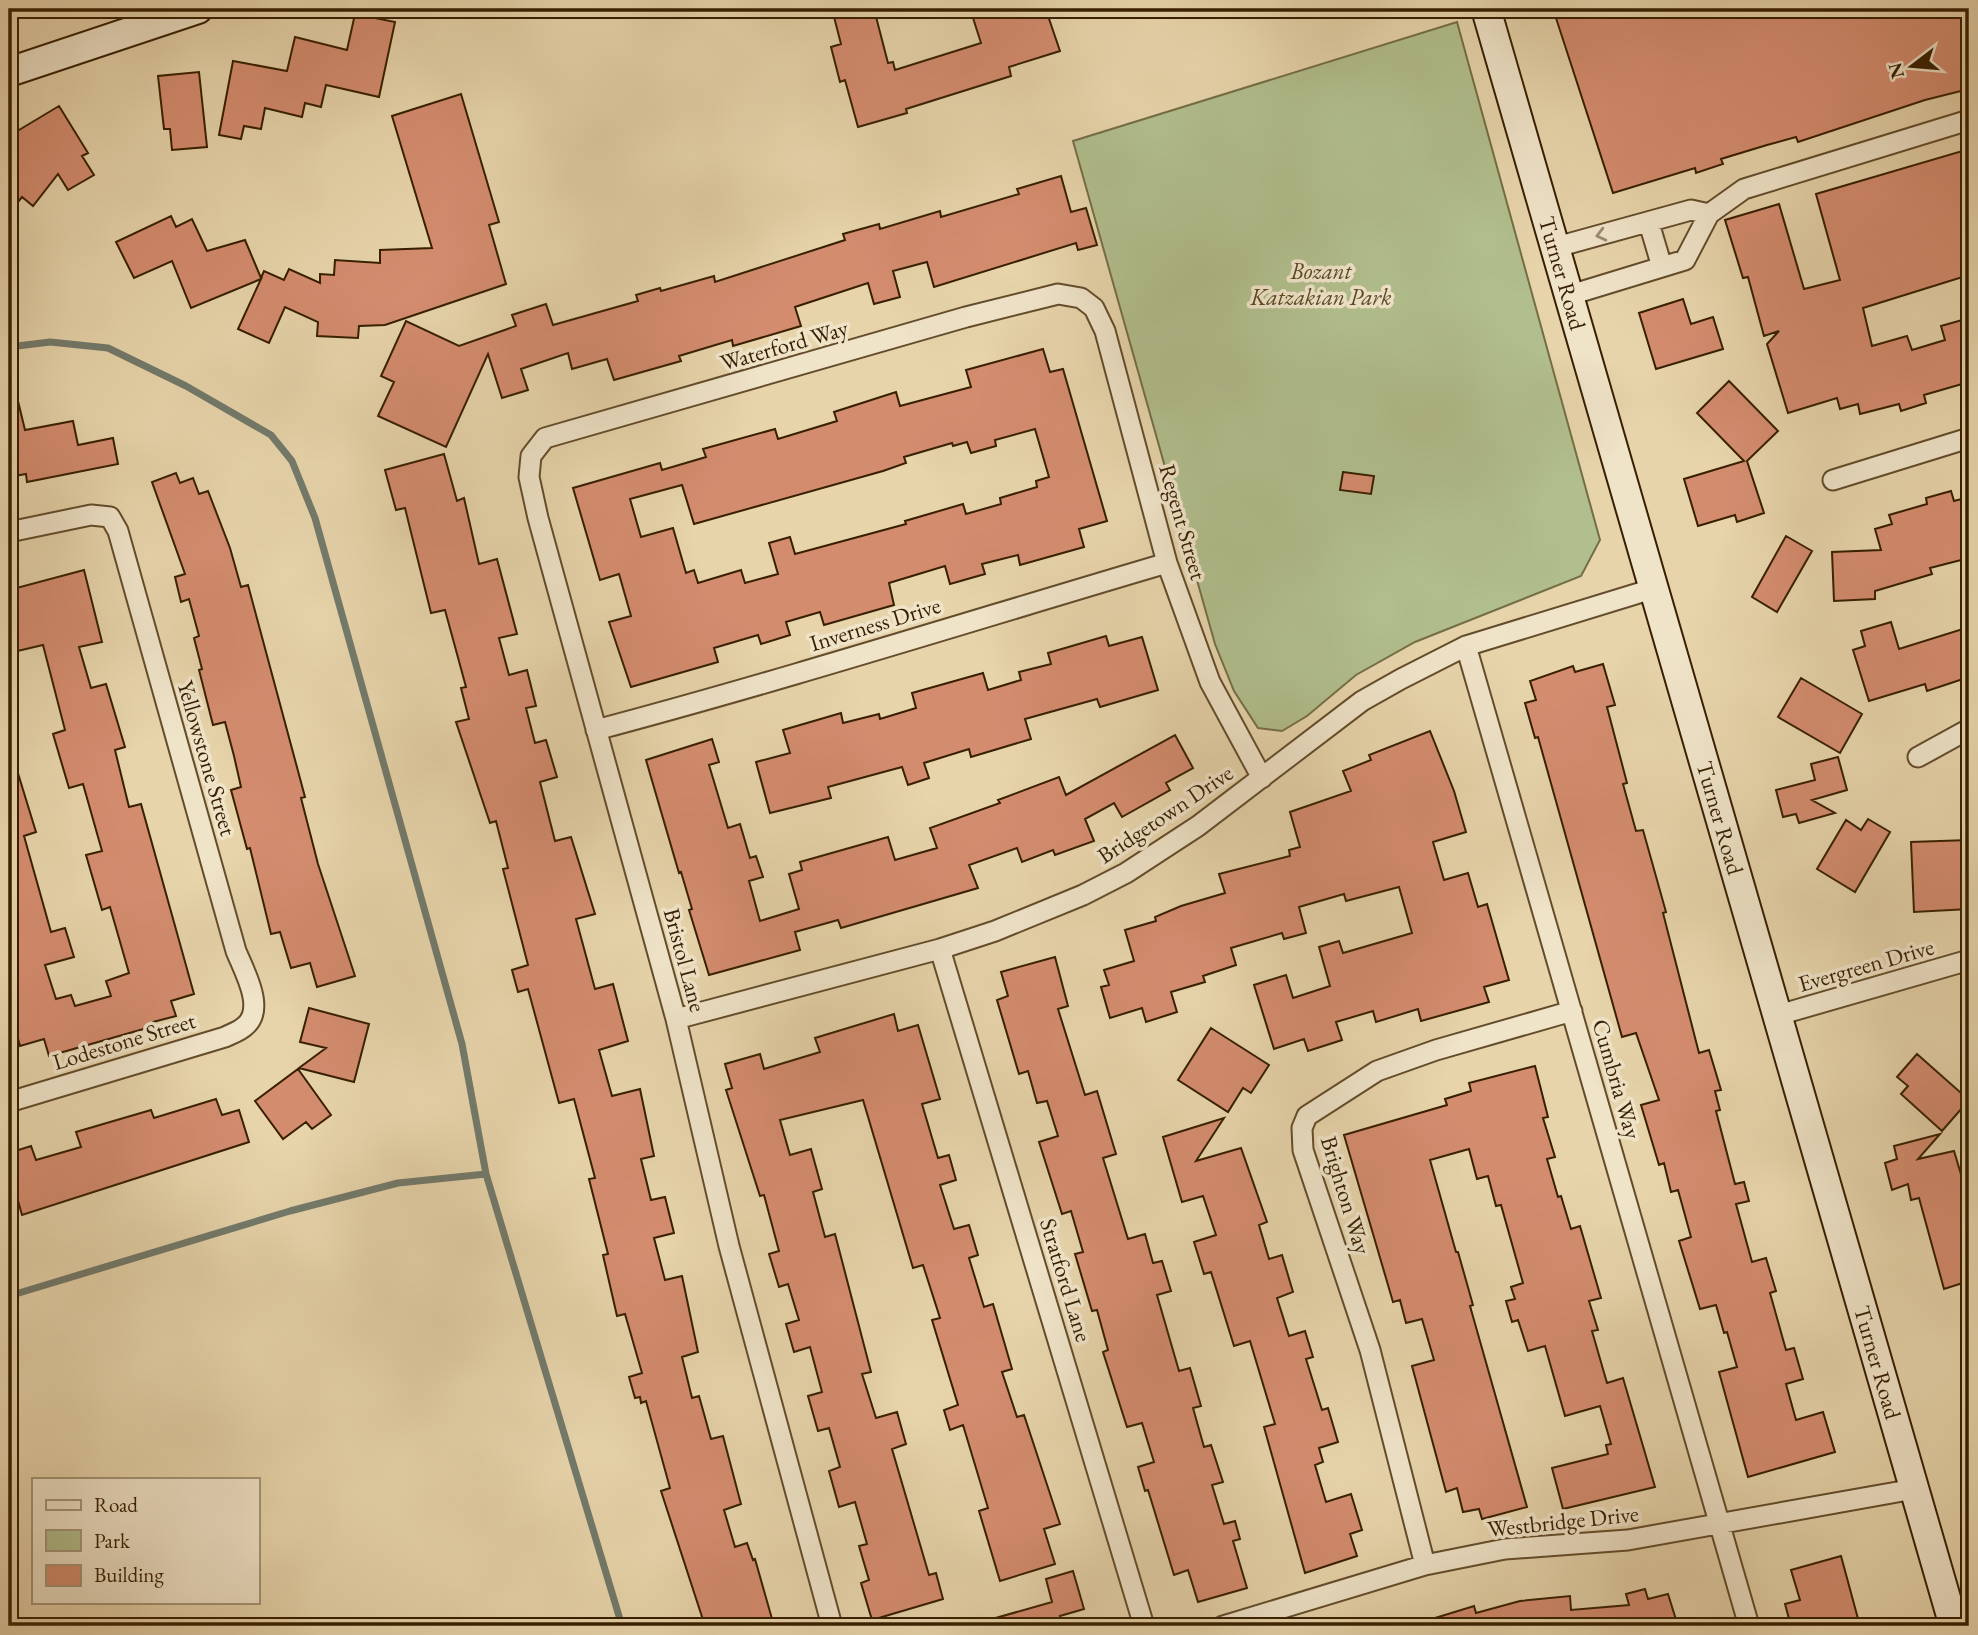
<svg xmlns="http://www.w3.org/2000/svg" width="1978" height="1635" viewBox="0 0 1978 1635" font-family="'EB Garamond',serif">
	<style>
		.green { fill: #b1be8d; stroke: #746e46; stroke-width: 2 }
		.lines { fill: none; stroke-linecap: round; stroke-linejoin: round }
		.stream { stroke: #727a6b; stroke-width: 7 }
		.building { fill: #d48c6f; stroke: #371f00; stroke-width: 2; fill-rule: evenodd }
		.street-casing { stroke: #634c2b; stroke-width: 23 }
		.secondary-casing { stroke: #371f00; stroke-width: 32 }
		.street { stroke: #efe3c8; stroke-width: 19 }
		.secondary { stroke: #efe3c8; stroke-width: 28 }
		.oneway { stroke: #9c8b6e }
		.labels { text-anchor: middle; stroke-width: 7; stroke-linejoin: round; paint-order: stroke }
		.park-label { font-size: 23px; font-style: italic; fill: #564723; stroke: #efe3c8 }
		.street-label { font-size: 23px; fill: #371f00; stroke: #efe3c8 }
	</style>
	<rect width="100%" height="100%" fill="#e7d4ab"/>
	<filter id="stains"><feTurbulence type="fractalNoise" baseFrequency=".00286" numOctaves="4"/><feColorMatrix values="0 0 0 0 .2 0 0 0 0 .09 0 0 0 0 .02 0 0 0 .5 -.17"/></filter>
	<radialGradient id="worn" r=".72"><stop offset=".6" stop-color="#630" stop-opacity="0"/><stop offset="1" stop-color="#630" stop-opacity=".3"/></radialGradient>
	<path class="green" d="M 1457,22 L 1600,540 L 1581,576 L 1415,642 L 1356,675 L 1307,716 L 1282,731 L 1258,728 L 1234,691 L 1215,644 L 1073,141 Z"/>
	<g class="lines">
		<path class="stream" d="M 9,347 L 50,342 L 108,348 L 186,386 L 271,435 L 292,461 L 315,518 L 462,1044 L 486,1174 L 622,1626
			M 9,1296 L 290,1211 L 398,1183 L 486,1174"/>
	</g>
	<path class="building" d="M 832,9 L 874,9 L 888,63 L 893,62 L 895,70 L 981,43 L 973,18 L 1003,9 L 1028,9 L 1030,15 L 1046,10 L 1060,51 L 1009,67 L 1011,76 L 906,109 L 907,113 L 858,127 L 845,80 L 840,82 L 831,47 L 841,44 Z
		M 1574,9 L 1958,9 L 1969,48 L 1969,89 L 1925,100 L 1798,142 L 1796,137 L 1767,145 L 1721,159 L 1723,164 L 1696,173 L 1695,168 L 1613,193 L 1555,15 Z
		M 355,14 L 395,22 L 379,97 L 326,85 L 321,107 L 305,103 L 302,117 L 265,108 L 261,129 L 244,126 L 241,139 L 219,135 L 233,61 L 287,71 L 295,37 L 347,50 Z
		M 199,72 L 207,147 L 172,150 L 170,129 L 164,129 L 158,76 Z
		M 461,94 L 499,222 L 489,225 L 506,284 L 385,325 L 359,326 L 358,338 L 317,336 L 318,322 L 285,307 L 269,343 L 238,329 L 261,279 L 191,308 L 172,261 L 134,278 L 116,242 L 171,216 L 176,227 L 192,219 L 207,251 L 245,240 L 261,278 L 264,271 L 284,280 L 289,269 L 320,283 L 320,274 L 334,275 L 335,260 L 380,263 L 380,250 L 432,248 L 392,116 Z
		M 59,106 L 88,153 L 82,156 L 94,175 L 68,190 L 58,174 L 33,206 L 22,197 L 9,213 L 9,136 Z
		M 1969,149 L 1969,275 L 1863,308 L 1872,346 L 1907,336 L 1912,350 L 1945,340 L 1941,326 L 1969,318 L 1969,382 L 1924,395 L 1926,403 L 1901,411 L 1899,404 L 1860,414 L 1858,404 L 1840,409 L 1837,398 L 1788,413 L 1767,344 L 1779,331 L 1764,336 L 1748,277 L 1743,278 L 1725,220 L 1779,204 L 1804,289 L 1840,280 L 1816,194 Z
		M 1061,176 L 1071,212 L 1086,208 L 1097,245 L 1078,250 L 1076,243 L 934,287 L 927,262 L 893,271 L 900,297 L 874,304 L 868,283 L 795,307 L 801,326 L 733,346 L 732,340 L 679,356 L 681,361 L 614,380 L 607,359 L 572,369 L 568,353 L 521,369 L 528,390 L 502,398 L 488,354 L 446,447 L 378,416 L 394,382 L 381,376 L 406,321 L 459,346 L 516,326 L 512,315 L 546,304 L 553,325 L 638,301 L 636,295 L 660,288 L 661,291 L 714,276 L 715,282 L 845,240 L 843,234 L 879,224 L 880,229 L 940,211 L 941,217 L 1019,194 L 1017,189 Z
		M 1683,299 L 1691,324 L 1713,317 L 1723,349 L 1656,369 L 1639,313 Z
		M 1043,349 L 1050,372 L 1063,369 L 1107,521 L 1079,529 L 1084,547 L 1020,565 L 1018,555 L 982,564 L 985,574 L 950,584 L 945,566 L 889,583 L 894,605 L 824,625 L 820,612 L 786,622 L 790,635 L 761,644 L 758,635 L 714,648 L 718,662 L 631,687 L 609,622 L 631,616 L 619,574 L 600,580 L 573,488 L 660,463 L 662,470 L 706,457 L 703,449 L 775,429 L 778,439 L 837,421 L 834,412 L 896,392 L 900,406 L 971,387 L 966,370 ZM 1035,429 L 1049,477 L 1036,481 L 1037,487 L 1000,498 L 1001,504 L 966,514 L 963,504 L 905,521 L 906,524 L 795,554 L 790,537 L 769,543 L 778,574 L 745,583 L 741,570 L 698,583 L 694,570 L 686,573 L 673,528 L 641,537 L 630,499 L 682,485 L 694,524 L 883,471 L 906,463 L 904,457 L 952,443 L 953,446 L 967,442 L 971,453 L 996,446 L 995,440 Z
		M 1729,381 L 1778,431 L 1747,461 L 1764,513 L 1737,522 L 1735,515 L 1698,526 L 1684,479 L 1744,461 L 1697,413 Z
		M 16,393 L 25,430 L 73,421 L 78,445 L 113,438 L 118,464 L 27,482 L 26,474 L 9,477 L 9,394 Z
		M 444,454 L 457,501 L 464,498 L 479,564 L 497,559 L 517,634 L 499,638 L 509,675 L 527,670 L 536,706 L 526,708 L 535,743 L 546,740 L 557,777 L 540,782 L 555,841 L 571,837 L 595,914 L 576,919 L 595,989 L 613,984 L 628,1041 L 599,1050 L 612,1096 L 640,1089 L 654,1156 L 641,1159 L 651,1200 L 665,1197 L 674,1233 L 654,1238 L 665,1280 L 682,1276 L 698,1352 L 682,1357 L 692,1398 L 699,1396 L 711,1439 L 723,1436 L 741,1504 L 724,1510 L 735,1547 L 747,1543 L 753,1560 L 755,1559 L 774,1626 L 705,1626 L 661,1491 L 670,1488 L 646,1401 L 641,1403 L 640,1397 L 635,1398 L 629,1377 L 642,1373 L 625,1314 L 617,1316 L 603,1255 L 608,1254 L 589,1179 L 595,1178 L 574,1099 L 559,1103 L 528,989 L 518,992 L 512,970 L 528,965 L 503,869 L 508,868 L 496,821 L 490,823 L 456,722 L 469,719 L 461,688 L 466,687 L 445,610 L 431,613 L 405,508 L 396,510 L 385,470 Z
		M 1343,472 L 1374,476 L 1371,494 L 1340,490 Z
		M 176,473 L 180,483 L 193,478 L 199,494 L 208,491 L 230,548 L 241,587 L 248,585 L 305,797 L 301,798 L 318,864 L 355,976 L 317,987 L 310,963 L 291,968 L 280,932 L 271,934 L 250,848 L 247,849 L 231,790 L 241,787 L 234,756 L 225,722 L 213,725 L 199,670 L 202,669 L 194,638 L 199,636 L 189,599 L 181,602 L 175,577 L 185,574 L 152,482 Z
		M 1951,491 L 1954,501 L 1969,497 L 1969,558 L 1930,568 L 1932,574 L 1875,591 L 1875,599 L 1834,601 L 1832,552 L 1881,550 L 1875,529 L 1892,524 L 1889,515 L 1927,504 L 1926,498 Z
		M 1786,536 L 1812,551 L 1777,612 L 1752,597 Z
		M 84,570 L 102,642 L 79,647 L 91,688 L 106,684 L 125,747 L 115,750 L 129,807 L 141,804 L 194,994 L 171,1001 L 176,1016 L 153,1022 L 154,1026 L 49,1056 L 44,1039 L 20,1046 L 9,1006 L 9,757 L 13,757 L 36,832 L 24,836 L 51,932 L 65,928 L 74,957 L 45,965 L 56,999 L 71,995 L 75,1006 L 111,996 L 106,981 L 129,973 L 110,907 L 102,910 L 86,855 L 102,851 L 83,784 L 69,788 L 53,734 L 65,730 L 43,645 L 9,653 L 9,590 Z
		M 1891,622 L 1899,649 L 1969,627 L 1969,677 L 1927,691 L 1925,684 L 1869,701 L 1853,650 L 1865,646 L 1861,631 Z
		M 1106,636 L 1109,646 L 1142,637 L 1158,690 L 1100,707 L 1097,699 L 1025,719 L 1031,739 L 971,757 L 969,749 L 924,763 L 929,778 L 908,785 L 902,767 L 828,787 L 831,798 L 770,813 L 756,762 L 790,753 L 783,730 L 841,713 L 843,723 L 879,714 L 880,719 L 916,708 L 912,693 L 983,673 L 988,690 L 1021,680 L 1019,672 L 1051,664 L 1048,653 Z
		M 1603,664 L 1615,705 L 1607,707 L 1627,783 L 1623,784 L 1636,831 L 1643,830 L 1666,912 L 1663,913 L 1699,1053 L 1709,1050 L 1721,1090 L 1715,1091 L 1720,1110 L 1716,1111 L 1735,1184 L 1744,1182 L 1749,1201 L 1736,1204 L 1752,1262 L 1766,1258 L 1776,1291 L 1770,1293 L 1786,1350 L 1794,1348 L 1803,1379 L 1786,1384 L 1796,1420 L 1823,1412 L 1835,1452 L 1748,1477 L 1719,1372 L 1737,1367 L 1727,1332 L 1724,1333 L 1716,1305 L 1700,1309 L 1679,1241 L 1691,1237 L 1678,1190 L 1671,1192 L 1664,1163 L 1659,1165 L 1641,1105 L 1659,1100 L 1636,1033 L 1622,1037 L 1538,737 L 1535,738 L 1525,703 L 1536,700 L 1530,681 L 1573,666 L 1575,672 Z
		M 1801,678 L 1862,714 L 1840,753 L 1778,717 Z
		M 1430,731 L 1454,791 L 1466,832 L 1433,842 L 1444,880 L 1468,873 L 1478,907 L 1487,904 L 1509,980 L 1484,987 L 1489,1002 L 1421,1021 L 1418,1009 L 1376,1022 L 1373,1011 L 1336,1022 L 1342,1040 L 1308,1051 L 1304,1039 L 1274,1049 L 1254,985 L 1286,975 L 1293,998 L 1330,986 L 1319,947 L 1339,941 L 1343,953 L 1412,933 L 1399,887 L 1346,901 L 1344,894 L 1299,907 L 1306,933 L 1284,939 L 1282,933 L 1231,948 L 1236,965 L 1203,976 L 1205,982 L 1171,992 L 1177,1012 L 1146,1022 L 1142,1008 L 1110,1018 L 1101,987 L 1109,985 L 1104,970 L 1134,961 L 1125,930 L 1156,921 L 1155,917 L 1181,906 L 1225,893 L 1219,874 L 1290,856 L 1289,850 L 1300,847 L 1290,812 L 1351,791 L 1343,771 L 1371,760 L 1369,755 Z
		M 1175,735 L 1193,768 L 1166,783 L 1170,790 L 1122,817 L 1114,803 L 1085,819 L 1094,841 L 1055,855 L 1053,850 L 1022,862 L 1017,848 L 969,865 L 978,888 L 841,928 L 838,920 L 795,932 L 800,950 L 709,975 L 689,910 L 692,909 L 681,872 L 679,873 L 646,760 L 712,739 L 719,762 L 709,765 L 728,828 L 740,824 L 750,858 L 756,856 L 763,877 L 749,881 L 760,921 L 799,909 L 789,874 L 802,870 L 800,862 L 888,837 L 895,860 L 937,848 L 930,828 L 1000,803 L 998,800 L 1059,777 L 1066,795 Z
		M 1838,757 L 1847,790 L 1812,800 L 1835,813 L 1799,823 L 1796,814 L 1783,817 L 1776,790 L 1815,780 L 1811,764 Z
		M 1868,819 L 1890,832 L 1855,892 L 1817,869 L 1846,820 L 1861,830 Z
		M 1969,840 L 1969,909 L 1914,912 L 1911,842 Z
		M 1055,957 L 1068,1006 L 1058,1009 L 1085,1095 L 1097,1091 L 1116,1154 L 1103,1158 L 1128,1239 L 1145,1234 L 1153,1263 L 1162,1261 L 1171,1291 L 1157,1295 L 1179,1371 L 1190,1368 L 1201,1406 L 1193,1408 L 1204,1447 L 1211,1445 L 1223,1482 L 1212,1485 L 1224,1524 L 1235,1521 L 1240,1539 L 1233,1541 L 1247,1588 L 1198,1602 L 1188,1570 L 1174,1575 L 1148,1490 L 1145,1491 L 1138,1467 L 1154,1462 L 1142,1423 L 1127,1427 L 1103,1352 L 1108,1350 L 1097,1310 L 1092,1311 L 1075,1254 L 1083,1252 L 1071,1211 L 1062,1214 L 1039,1142 L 1058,1136 L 1047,1101 L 1037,1103 L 1028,1071 L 1019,1074 L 997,1000 L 1008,996 L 1001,972 Z
		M 309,1008 L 369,1024 L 354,1082 L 299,1068 L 326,1048 L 300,1042 Z
		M 894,1014 L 898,1031 L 918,1025 L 940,1099 L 922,1104 L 938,1158 L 949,1155 L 956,1180 L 940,1185 L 954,1229 L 969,1225 L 978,1255 L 969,1258 L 984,1307 L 993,1304 L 1012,1369 L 1002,1372 L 1017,1417 L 1024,1415 L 1060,1524 L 1044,1529 L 1055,1564 L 1000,1581 L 979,1511 L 988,1508 L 963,1425 L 950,1430 L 944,1410 L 958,1405 L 932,1320 L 940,1318 L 923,1265 L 913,1268 L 863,1100 L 780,1120 L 790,1155 L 811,1149 L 822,1189 L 813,1192 L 825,1237 L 835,1234 L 871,1372 L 862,1374 L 876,1418 L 897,1412 L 906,1444 L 892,1449 L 929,1575 L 936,1573 L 943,1599 L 872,1620 L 861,1583 L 869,1580 L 859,1546 L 867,1544 L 855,1502 L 839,1507 L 829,1471 L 840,1467 L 829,1428 L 818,1431 L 808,1396 L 822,1392 L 810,1347 L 794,1352 L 786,1324 L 799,1320 L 788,1284 L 779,1287 L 769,1254 L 779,1251 L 764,1195 L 760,1196 L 726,1090 L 732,1088 L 725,1064 L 760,1054 L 764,1069 L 820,1052 L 815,1038 Z
		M 1211,1028 L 1269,1065 L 1251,1093 L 1243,1088 L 1228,1112 L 1178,1080 Z
		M 1917,1054 L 1969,1100 L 1942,1131 L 1901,1094 L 1908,1086 L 1897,1077 Z
		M 1535,1066 L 1548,1117 L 1543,1118 L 1555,1157 L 1547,1159 L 1558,1197 L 1561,1196 L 1571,1229 L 1580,1226 L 1601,1298 L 1589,1301 L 1598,1330 L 1592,1331 L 1607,1383 L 1623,1378 L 1655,1487 L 1563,1509 L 1552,1468 L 1608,1454 L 1606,1445 L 1611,1444 L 1600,1406 L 1565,1416 L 1545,1346 L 1528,1351 L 1518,1320 L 1512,1322 L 1506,1301 L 1515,1299 L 1511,1287 L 1523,1283 L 1501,1205 L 1496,1206 L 1488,1176 L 1477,1179 L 1469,1149 L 1430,1160 L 1456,1252 L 1458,1252 L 1473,1305 L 1470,1306 L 1527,1507 L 1482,1519 L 1479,1509 L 1463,1512 L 1457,1488 L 1446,1492 L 1412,1366 L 1434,1360 L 1422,1319 L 1406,1323 L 1400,1300 L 1393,1302 L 1344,1135 L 1447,1105 L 1445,1099 L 1471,1091 L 1469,1083 Z
		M 298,1069 L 331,1115 L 312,1129 L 306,1122 L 283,1139 L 255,1101 Z
		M 216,1099 L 222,1115 L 239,1110 L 249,1142 L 22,1215 L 13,1183 L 9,1184 L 9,1153 L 31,1146 L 36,1160 L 81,1147 L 76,1132 L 151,1110 L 154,1118 Z
		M 1224,1118 L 1196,1161 L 1241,1148 L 1267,1222 L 1259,1225 L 1269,1259 L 1282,1255 L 1293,1292 L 1277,1298 L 1289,1336 L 1305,1331 L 1313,1357 L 1306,1359 L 1322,1410 L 1328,1408 L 1338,1442 L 1319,1448 L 1323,1462 L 1315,1465 L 1326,1502 L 1351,1494 L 1362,1530 L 1350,1534 L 1357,1556 L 1305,1573 L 1264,1427 L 1275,1424 L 1250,1341 L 1234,1346 L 1211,1272 L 1204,1274 L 1194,1242 L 1216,1235 L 1203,1196 L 1182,1202 L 1163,1137 Z
		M 1940,1134 L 1918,1159 L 1954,1151 L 1969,1201 L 1969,1281 L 1944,1289 L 1919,1198 L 1911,1200 L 1908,1184 L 1892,1190 L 1885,1163 L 1897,1159 L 1894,1146 Z
		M 1841,1556 L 1860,1626 L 1791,1626 L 1785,1604 L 1800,1600 L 1791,1570 Z
		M 1073,1571 L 1084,1609 L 1060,1616 L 1063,1626 L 986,1626 L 985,1621 L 1052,1602 L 1046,1579 Z
		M 1645,1589 L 1648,1599 L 1668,1594 L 1678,1626 L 1422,1626 L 1422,1622 L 1474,1606 L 1476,1613 L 1520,1601 L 1570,1596 L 1571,1610 L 1629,1605 L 1626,1594 Z"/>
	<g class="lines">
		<g class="street-casing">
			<path id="street" d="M 1709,214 L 1744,189 L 1969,120
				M 1649,223 L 1662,267
				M 1553,248 L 1691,210 L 1709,214 L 1685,260 L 1567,296
				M 1833,480 L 1969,438
				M 9,532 L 91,515 L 110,517 L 118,531 L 236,951 C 244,971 266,1009 245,1026 C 240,1031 231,1034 225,1037 L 9,1102
				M 1466,646 L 1749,1626
				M 596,730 C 788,679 977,619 1167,563
				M 1918,757 L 1969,729
				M 940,949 L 1144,1626
				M 1775,1016 L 1969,960
				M 676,1019 L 940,949 L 995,931 L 1083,895 L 1126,873 L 1198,826 L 1362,701 L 1401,679 L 1466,646 L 1652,589
				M 1425,1565 L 1370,1350 L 1303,1150 L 1302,1128 L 1307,1116 L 1377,1071 L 1436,1050 L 1572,1011
				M 832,1626 L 729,1246 L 676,1019 L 538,518 L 529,477 L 531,456 L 545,438 L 966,317 L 1058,294 L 1081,298 L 1094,308 L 1105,331 L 1167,563 L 1210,682 L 1262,778
				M 1223,1626 L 1425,1565 L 1505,1549 L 1628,1540 L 1914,1489"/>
		</g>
		<g class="secondary-casing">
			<g id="secondary">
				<path id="s1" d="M 1486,9 L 1954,1626"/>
				<path d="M 9,72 L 198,9"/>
			</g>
		</g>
		<use href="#street" class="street"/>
		<use href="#secondary" class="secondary"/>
	</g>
	<defs><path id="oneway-chevron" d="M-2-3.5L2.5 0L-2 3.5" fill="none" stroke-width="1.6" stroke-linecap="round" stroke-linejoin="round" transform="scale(1.75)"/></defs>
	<use class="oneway" href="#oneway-chevron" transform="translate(1601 235) rotate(166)"/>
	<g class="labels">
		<g class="park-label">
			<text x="1321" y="279">Bozant<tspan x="1321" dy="26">Katzakian Park</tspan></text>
		</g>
		<g class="street-label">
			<text dy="8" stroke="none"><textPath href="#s1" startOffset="275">Turner Road</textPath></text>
			<text transform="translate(784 345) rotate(-16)" y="8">Waterford Way</text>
			<text transform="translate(1183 522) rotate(74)" y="8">Regent Street</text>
			<text transform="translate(875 624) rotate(-17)" y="8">Inverness Drive</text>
			<text transform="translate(207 758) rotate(74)" y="8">Yellowstone Street</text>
			<text transform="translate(1165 814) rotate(-34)" y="8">Bridgetown Drive</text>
			<text dy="8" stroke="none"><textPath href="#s1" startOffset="842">Turner Road</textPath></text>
			<text transform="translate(685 960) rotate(75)" y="8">Bristol Lane</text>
			<text transform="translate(1866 965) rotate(-16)" y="8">Evergreen Drive</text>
			<text transform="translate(124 1041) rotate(-17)" y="8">Lodestone Street</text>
			<text transform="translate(1617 1079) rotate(74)" y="8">Cumbria Way</text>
			<text transform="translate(1346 1195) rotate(73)" y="8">Brighton Way</text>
			<text transform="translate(1066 1280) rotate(73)" y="8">Stratford Lane</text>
			<text dy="8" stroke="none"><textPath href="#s1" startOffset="1409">Turner Road</textPath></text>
			<text transform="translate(1563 1521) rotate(-6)" y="8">Westbridge Drive</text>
		</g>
	</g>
	<rect width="1978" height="1635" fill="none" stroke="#e7d4ab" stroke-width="35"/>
	<rect x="10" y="10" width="1957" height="1614" fill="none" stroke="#371f00" stroke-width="3.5"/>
	<rect x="18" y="18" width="1943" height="1600" fill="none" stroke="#371f00" stroke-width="2"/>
	<rect x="32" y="1478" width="228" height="126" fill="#efe3c8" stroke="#a59578" stroke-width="2"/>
	<rect x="46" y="1500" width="35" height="10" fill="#efe3c8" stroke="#a59578" stroke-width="2"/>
	<text x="94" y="1512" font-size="21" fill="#371f00">Road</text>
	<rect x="46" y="1530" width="35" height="21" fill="#b1be8d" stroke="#a59578" stroke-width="2"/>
	<text x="94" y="1548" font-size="21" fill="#371f00">Park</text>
	<rect x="46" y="1565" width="35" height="21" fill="#d48c6f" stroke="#a59578" stroke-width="2"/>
	<text x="94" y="1582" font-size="21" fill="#371f00">Building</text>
	<g transform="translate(1912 66) rotate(254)" stroke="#efe3c8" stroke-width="5" paint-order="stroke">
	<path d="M0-5L12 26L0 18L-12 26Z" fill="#371f00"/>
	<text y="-10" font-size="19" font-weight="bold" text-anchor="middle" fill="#371f00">N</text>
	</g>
	<rect width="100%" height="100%" filter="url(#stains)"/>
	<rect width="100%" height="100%" fill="url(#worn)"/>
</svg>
